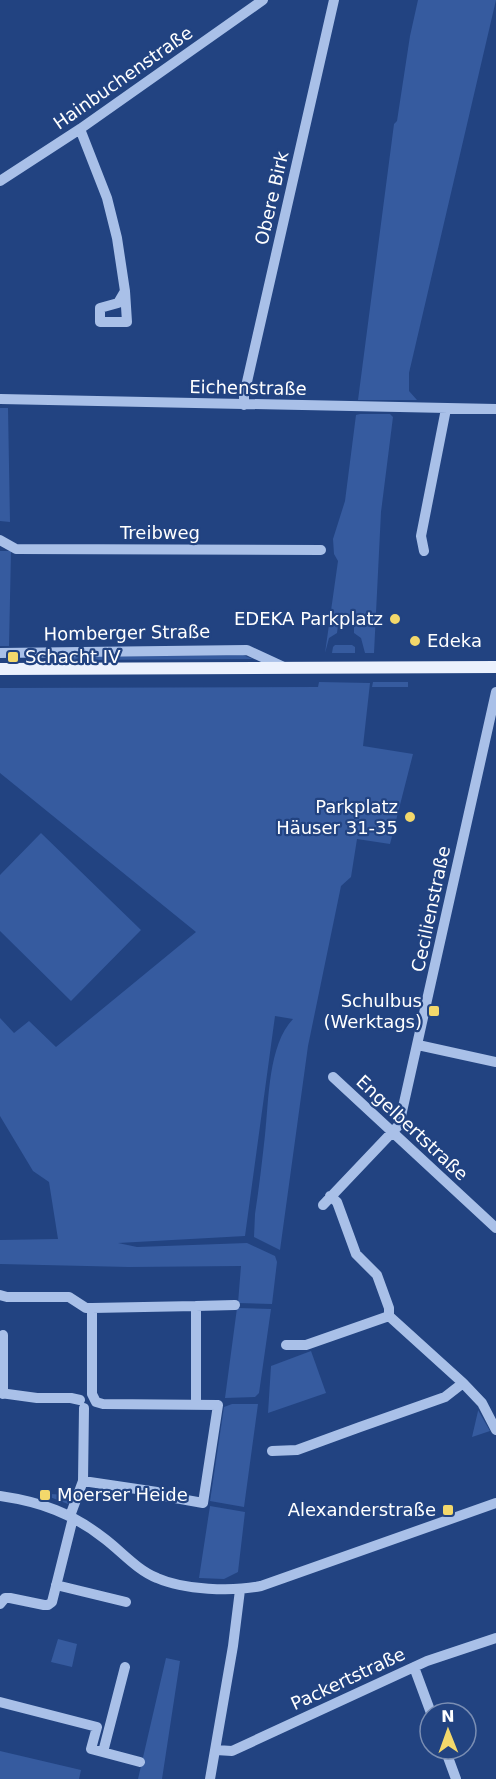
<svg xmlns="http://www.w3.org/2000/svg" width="496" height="1779" viewBox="0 0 496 1779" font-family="'DejaVu Sans',sans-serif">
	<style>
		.green { fill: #365b9f }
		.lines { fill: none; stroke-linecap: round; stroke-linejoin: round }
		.minor { stroke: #a9c0e8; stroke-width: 10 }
		.major { stroke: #ebf1fd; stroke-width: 12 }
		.poi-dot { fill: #f3d86b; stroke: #224381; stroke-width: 2 }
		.labels { text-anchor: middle; stroke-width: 4.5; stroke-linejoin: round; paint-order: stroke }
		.street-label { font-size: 18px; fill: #fff; stroke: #224381 }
		.poi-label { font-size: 18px; fill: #fff; stroke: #224381; text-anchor: end }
	</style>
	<rect width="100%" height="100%" fill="#224381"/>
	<path class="green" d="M 418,0 L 496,0 L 409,373 L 409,391 L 417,400 L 358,400 L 394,124 L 397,121 L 410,36 Z
		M 0,408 L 8,408 L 10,522 L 0,521 Z
		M 360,414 L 390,414 L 393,417 L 381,512 L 374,653 L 365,653 L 361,638 L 354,633 L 354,626 L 338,625 L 337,633 L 329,638 L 325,653 L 338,561 L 334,554 L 333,539 L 345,501 L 356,415 Z
		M 0,551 L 11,551 L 9,646 L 0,646 Z
		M 335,645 L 352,645 L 355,647 L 355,653 L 332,653 L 333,647 Z
		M 243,655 L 253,659 L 74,660 L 63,656 Z
		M 319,682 L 370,683 L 363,746 L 413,754 L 390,844 L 357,839 L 351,877 L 341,886 L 308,1046 L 280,1250 L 254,1237 L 255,1214 C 259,1188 262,1162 265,1135 C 269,1100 268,1045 293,1019 L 275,1016 L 245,1236 L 118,1243 L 137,1247 L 247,1243 L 275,1256 L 277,1262 L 272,1304 L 238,1303 L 241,1266 L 129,1267 L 0,1264 L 0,1240 L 58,1239 L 49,1182 L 33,1171 L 0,1116 L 0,1018 L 14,1033 L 29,1021 L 56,1047 L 196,932 L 0,773 L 0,688 L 318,687 Z
		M 373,682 L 408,682 L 408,687 L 372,687 Z
		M 41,833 L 141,930 L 71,1001 L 0,931 L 0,875 Z
		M 237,1308 L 271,1309 L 259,1393 L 255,1397 L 225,1398 Z
		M 311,1351 L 326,1393 L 268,1413 L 271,1366 Z
		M 232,1404 L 258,1404 L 244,1507 L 210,1501 L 224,1407 Z
		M 478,1410 L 490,1431 L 472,1437 L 478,1411 Z
		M 43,1492 C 54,1496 62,1493 72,1497 L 68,1504 L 42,1494 Z
		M 210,1506 L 245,1512 L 238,1572 L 224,1579 L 199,1578 Z
		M 58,1639 L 77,1644 L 72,1667 L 51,1662 Z
		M 166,1658 L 180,1661 L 162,1779 L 138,1779 Z
		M 0,1751 L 81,1770 L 79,1779 L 0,1779 Z"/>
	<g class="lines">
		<path class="minor" d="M 80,129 L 107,198 L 117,238 L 125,291 L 118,303 L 100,308 L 100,322 L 127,322 L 125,291
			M 0,181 L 80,129 L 263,0
			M 0,399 L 496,409
			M 244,405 L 244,395 L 334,0
			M 0,540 L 16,549 L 321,550
			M 424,551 L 421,536 L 446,409
			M 0,653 L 247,650 L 286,668
			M 418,1045 L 496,1062
			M 333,1077 L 496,1228
			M 330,1196 L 337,1202 L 356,1254 L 377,1275 L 389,1308 L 389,1316
			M 323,1205 L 399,1125 L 496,692
			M 0,1295 L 7,1297 L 69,1297 L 86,1308 L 92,1308
			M 196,1306 L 235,1305
			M 3,1335 L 3,1394
			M 286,1345 L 306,1345 L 389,1316 L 463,1383 L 482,1403 L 496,1430
			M 0,1393 L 37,1398 L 71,1398 L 80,1400
			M 272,1451 L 297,1450 L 360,1427 L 445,1397 L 463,1383
			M 83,1481 L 157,1492 L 164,1496 L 203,1503 L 218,1405 L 103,1404 L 96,1402 L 92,1394 L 92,1308 L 196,1306 L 196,1404
			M 0,1496 C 41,1502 72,1513 105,1539 C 122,1552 137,1570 157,1578 C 184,1590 232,1592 261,1586 L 496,1503
			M 70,1516 L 83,1481 L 84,1408
			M 56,1585 L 126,1602
			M 0,1604 L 5,1598 L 10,1598 L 44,1605 L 48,1605 L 52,1602 L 73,1518
			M 414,1667 L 431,1713
			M 0,1702 L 97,1727 L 91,1749 L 140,1762
			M 445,1749 L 456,1779
			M 216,1750 L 232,1751 L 427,1661 L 496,1638
			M 103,1752 L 125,1667
			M 210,1779 L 233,1646 L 240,1590"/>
		<path class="major" d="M 0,669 L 496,667"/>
	</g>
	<g class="poi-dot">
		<circle cx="395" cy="619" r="6"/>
		<circle cx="415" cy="641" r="6"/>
		<rect x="7" y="651" width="12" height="12" rx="3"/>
		<circle cx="410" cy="817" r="6"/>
		<rect x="428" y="1005" width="12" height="12" rx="3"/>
		<rect x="39" y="1489" width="12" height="12" rx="3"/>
		<rect x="442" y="1504" width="12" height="12" rx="3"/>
	</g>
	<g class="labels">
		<g class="street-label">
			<text transform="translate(123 78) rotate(-35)" y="6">Hainbuchenstraße</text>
			<text transform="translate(272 198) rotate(-77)" y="6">Obere Birk</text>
			<text transform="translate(248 388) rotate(1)" y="6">Eichenstraße</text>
			<text x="160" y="539">Treibweg</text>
			<text transform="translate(127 633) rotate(-1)" y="6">Homberger Straße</text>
			<text transform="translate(431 909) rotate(-78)" y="6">Cecilienstraße</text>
			<text transform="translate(412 1128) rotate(43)" y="6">Engelbertstraße</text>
			<text transform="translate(348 1679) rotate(-25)" y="6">Packertstraße</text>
		</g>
		<g class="poi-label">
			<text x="383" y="625">EDEKA Parkplatz</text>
			<text x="427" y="647" text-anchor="start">Edeka</text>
			<text x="25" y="663" text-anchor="start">Schacht IV</text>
			<text x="398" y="813">Parkplatz<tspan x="398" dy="21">Häuser 31-35</tspan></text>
			<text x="422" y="1007">Schulbus<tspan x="422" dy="21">(Werktags)</tspan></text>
			<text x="57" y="1501" text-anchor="start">Moerser Heide</text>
			<text x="436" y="1516">Alexanderstraße</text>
		</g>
	</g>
	<g transform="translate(448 1731) rotate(359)"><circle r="28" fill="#224381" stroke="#7a8eb3" stroke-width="1.5"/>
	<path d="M0-4.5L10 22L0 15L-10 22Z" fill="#f3d86b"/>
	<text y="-9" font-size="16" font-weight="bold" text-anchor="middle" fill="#ffffff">N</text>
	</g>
</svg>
